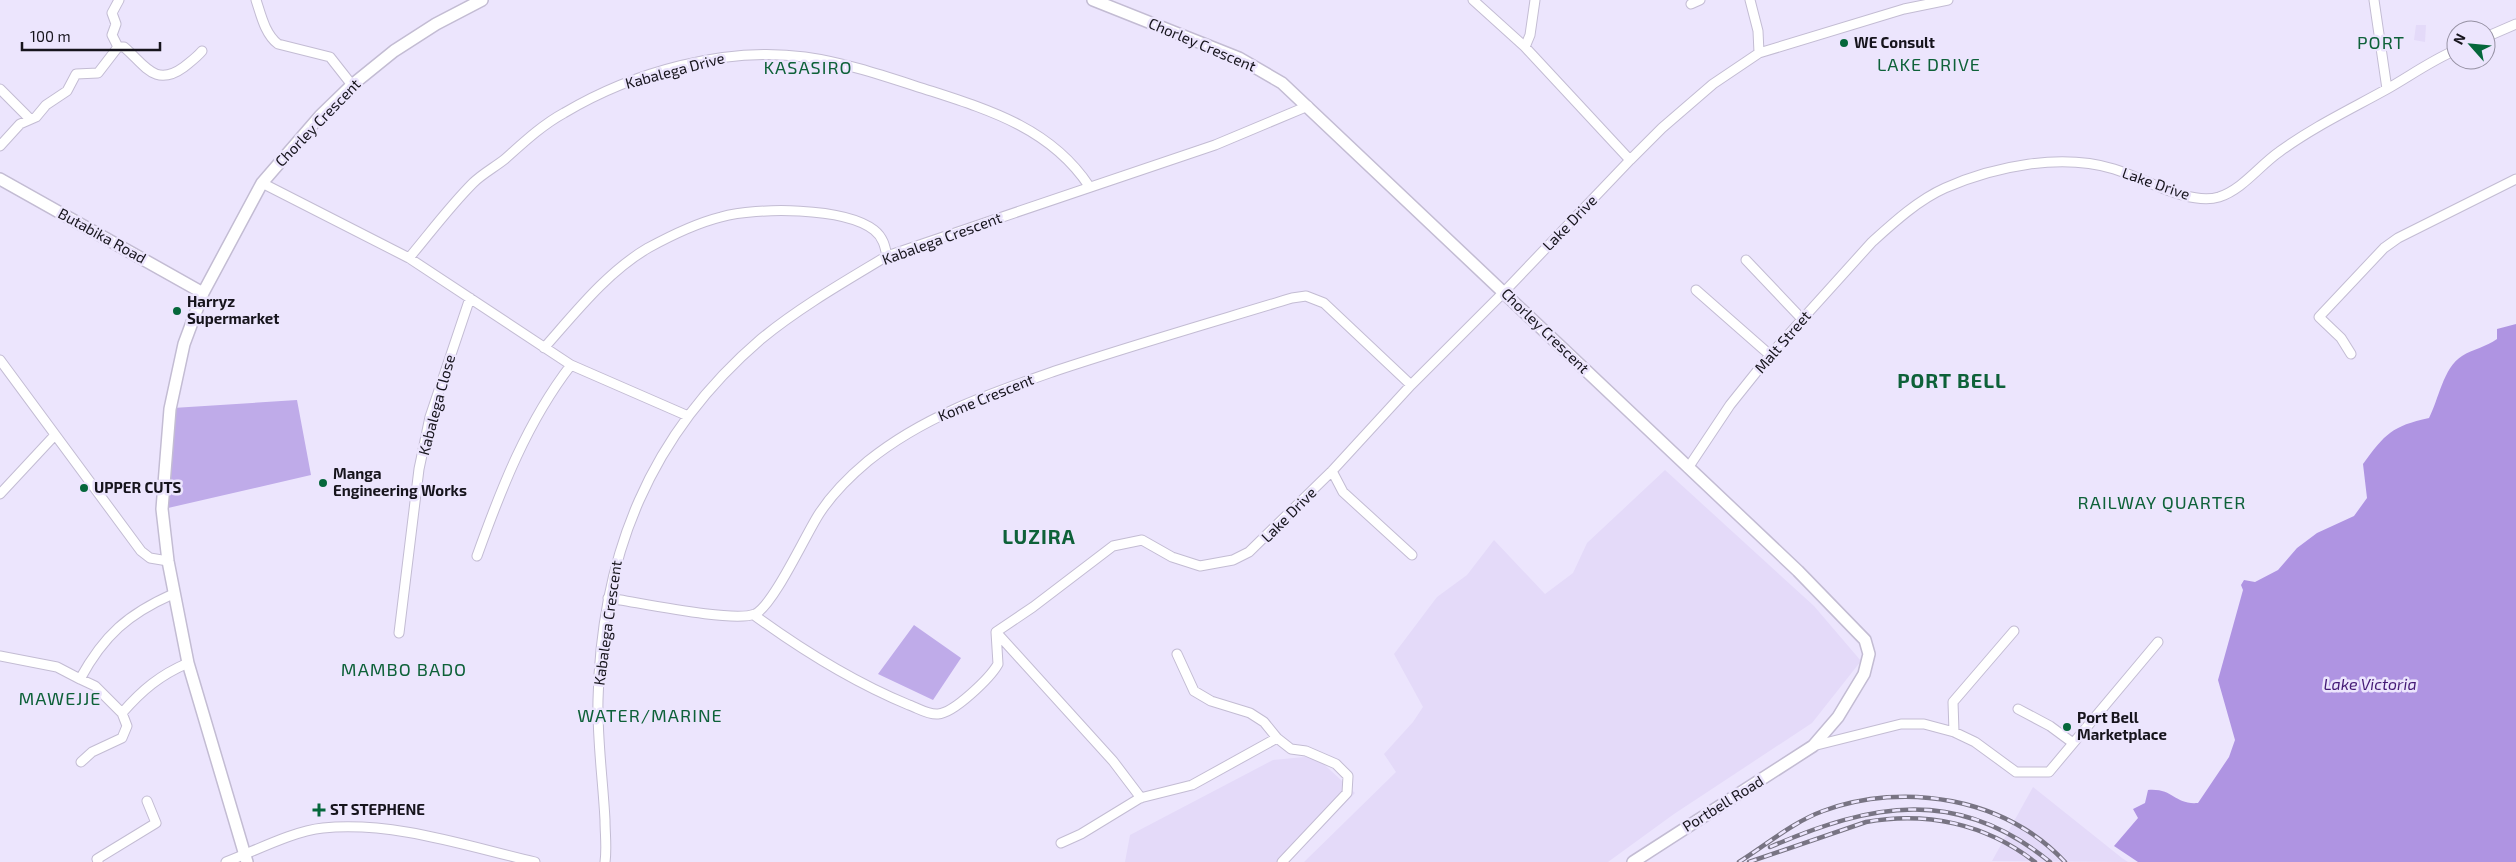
<svg xmlns="http://www.w3.org/2000/svg" width="2516" height="862" viewBox="0 0 2516 862" font-family="'Exo 2',sans-serif">
	<style>
		.built { fill: #e4daf9 }
		.green { fill: #bfabe9 }
		.water { fill: #af94e2 }
		.lines { fill: none; stroke-linecap: round; stroke-linejoin: round }
		.minor-casing { stroke: #c3bcd3; stroke-width: 11 }
		.secondary-casing { stroke: #c3bcd3; stroke-width: 14 }
		.minor { stroke: #fff; stroke-width: 9 }
		.secondary { stroke: #fff; stroke-width: 11 }
		.rail-casing { stroke: #787483; stroke-width: 4.5 }
		.rail { stroke: #ece5fd; stroke-width: 2.5; stroke-dasharray: 8; stroke-linecap: butt }
		.poi-dot { fill: #05673b; stroke: #ece5fd; stroke-width: 2 }
		.labels { text-anchor: middle; stroke-width: 5; stroke-linejoin: round; paint-order: stroke }
		.poi-label { font-size: 15px; font-weight: bold; fill: #16141c; stroke: #ece5fd; text-anchor: start }
		.street-label { font-size: 15px; fill: #16141c; stroke: #ece5fd }
		.water-label { font-size: 16px; font-style: italic; fill: #451b76; stroke: #ece5fd }
		.quarter-label { font-size: 18px; letter-spacing: 1px; fill: #0e6139; stroke: #ece5fd }
		.district-label { font-size: 20px; font-weight: bold; letter-spacing: 1px; fill: #0e6139; stroke: #ece5fd }
	</style>
	<rect width="100%" height="100%" fill="#ece5fd"/>
	<path class="built" d="M 2416,25 L 2426,25 L 2425,42 L 2414,40 Z
		M 1665,470 L 1814,606 L 1861,661 L 1812,723 L 1674,814 L 1608,862 L 1304,862 L 1396,772 L 1384,754 L 1413,722 L 1423,707 L 1394,654 L 1437,597 L 1467,575 L 1494,540 L 1545,594 L 1573,573 L 1587,543 Z
		M 1315,756 L 1355,793 L 1289,862 L 1125,862 L 1130,835 L 1273,760 Z
		M 2033,787 L 2122,858 L 2128,862 L 1992,861 Z"/>
	<path class="green" d="M 297,400 L 311,475 L 168,508 L 173,408 Z
		M 914,625 L 961,658 L 933,700 L 878,674 Z"/>
	<path class="water" d="M 2516,324 L 2516,862 L 2138,862 L 2114,846 L 2138,818 L 2133,809 L 2145,803 L 2148,790 C 2174,788 2174,805 2198,803 L 2229,757 L 2235,740 L 2218,680 L 2243,590 L 2241,585 L 2244,580 L 2255,582 L 2278,570 L 2297,548 L 2317,533 L 2354,516 L 2367,498 L 2363,464 C 2385,434 2392,426 2429,418 C 2439,399 2443,368 2462,356 C 2473,349 2486,347 2497,339 L 2497,329 Z"/>
	<g class="lines">
		<g class="minor-casing">
			<path id="minor" d="M 256,0 C 261,15 265,34 278,44 L 330,57 L 352,85
				M 1473,0 L 1525,47 L 1630,160
				M 1750,0 L 1758,31 L 1759,53
				M 2374,0 L 2387,89
				M 1691,4 L 1700,0
				M 2486,37 L 2516,24
				M 118,47 L 112,35 L 116,24 L 112,13 L 119,0
				M 1525,47 L 1530,35 L 1535,0
				M 0,89 L 29,118
				M 0,146 L 20,124 L 36,117 L 46,105 L 67,91 L 76,74 L 98,73 L 118,47 L 124,47 C 145,65 155,88 184,67 C 190,62 196,58 202,51
				M 262,183 L 409,258 L 571,365 L 688,416
				M 409,258 C 430,233 450,206 473,183 C 482,174 495,167 505,159 C 523,143 542,125 564,113 C 633,72 725,46 805,57 C 848,63 890,78 931,91 C 993,111 1052,130 1089,186
				M 1746,260 L 1802,319
				M 1696,290 L 1770,355
				M 544,348 C 575,313 607,272 648,248 C 670,236 697,223 721,217 C 757,207 844,207 874,230 C 883,237 885,246 887,256
				M 2351,354 L 2341,338 L 2319,317 L 2384,248 L 2398,238 L 2516,179
				M 0,360 L 141,551 L 150,558 L 168,561
				M 1688,468 L 1730,405 L 1770,355 L 1872,242 C 1893,223 1918,200 1945,188 C 1995,166 2061,153 2114,169 C 2144,178 2189,206 2219,197 C 2243,189 2259,166 2279,152 C 2313,127 2351,109 2387,89 C 2410,76 2432,60 2456,50
				M 1332,471 L 1343,492 L 1412,555
				M 0,494 L 54,436
				M 477,556 C 501,489 527,422 571,365
				M 608,598 C 637,602 733,623 755,614 C 773,606 806,534 819,514 C 832,494 850,476 868,461 C 924,416 989,394 1055,371 C 1133,345 1213,322 1292,298 L 1306,296 L 1324,303 L 1411,385
				M 754,615 C 802,650 853,682 909,705 C 918,708 928,715 938,714 C 954,713 990,678 998,664 L 996,632 L 1033,607 L 1113,546 L 1142,540 L 1172,557 L 1200,566 L 1233,560 L 1249,552 L 1332,471 L 1411,385 L 1504,292 L 1630,160 L 1662,128 L 1713,84 L 1759,53 L 1904,9 L 1948,0
				M 996,632 L 1113,761 L 1141,798
				M 399,633 L 419,469 L 430,417 L 470,298
				M 1177,654 L 1194,691 L 1211,701 L 1250,713 L 1264,722 L 1277,738 L 1291,749 L 1306,751 L 1336,764 L 1348,776 L 1347,793 L 1282,862
				M 0,656 L 57,667 L 80,679 C 104,635 128,614 173,594
				M 80,679 L 95,686 L 122,713 C 142,690 160,675 188,663
				M 2018,709 L 2050,726 L 2073,743
				M 1954,732 L 1953,702 L 2014,631
				M 1813,746 L 1901,724 L 1924,724 L 1954,732 L 1975,742 L 2016,772 L 2049,772 L 2158,642
				M 81,762 L 92,752 L 122,738 L 127,726 L 122,713
				M 1061,843 L 1081,834 L 1140,798 L 1192,785 L 1277,738
				M 98,862 L 97,859 L 156,823 L 147,801
				M 226,862 C 255,851 293,831 323,828 C 394,821 466,846 535,862
				M 605,862 C 607,848 605,834 605,820 C 603,780 597,740 598,700 C 601,555 650,434 761,339 C 800,307 844,282 887,256 L 1215,145 L 1308,106"/>
		</g>
		<g class="secondary-casing">
			<path id="secondary" d="M 1093,0 L 1239,58 L 1282,83 L 1798,571 L 1865,640 L 1869,654 L 1864,674 L 1838,717 L 1813,746 L 1633,862
				M 0,179 L 203,293
				M 247,862 L 188,663 L 168,561 L 162,509 L 170,409 L 184,344 L 203,293 L 262,183 L 320,116 L 352,85 L 394,51 L 436,24 L 482,0"/>
		</g>
		<use href="#minor" class="minor"/>
		<use href="#secondary" class="secondary"/>
		<g class="rail-casing">
			<path id="rail" d="M 1770,847 C 1872,803 1957,786 2050,862
				M 1739,862 C 1766,845 1793,822 1823,811 C 1905,781 2005,798 2065,862
				M 1749,862 L 1866,822 C 1927,811 1986,824 2035,862"/>
		</g>
		<use href="#rail" class="rail"/>
	</g>
	<g class="poi-dot">
		<circle cx="1844" cy="43" r="5"/>
		<circle cx="177" cy="311" r="5"/>
		<circle cx="323" cy="483" r="5"/>
		<circle cx="84" cy="488" r="5"/>
		<circle cx="2067" cy="727" r="5"/>
		<path d="M316.5 802.5h5v5h5v5h-5v5h-5v-5h-5v-5h5z"/>
	</g>
	<g class="labels">
		<g class="poi-label">
			<text x="1854" y="48">WE Consult</text>
			<text x="187" y="307">Harryz<tspan x="187" dy="17">Supermarket</tspan></text>
			<text x="333" y="479">Manga<tspan x="333" dy="17">Engineering Works</tspan></text>
			<text x="94" y="493">UPPER CUTS</text>
			<text x="2077" y="723">Port Bell<tspan x="2077" dy="17">Marketplace</tspan></text>
			<text x="330" y="815">ST STEPHENE</text>
		</g>
		<g class="street-label">
			<text transform="translate(1202 45) rotate(23)" y="5">Chorley Crescent</text>
			<text transform="translate(675 71) rotate(-15)" y="5">Kabalega Drive</text>
			<text transform="translate(318 123) rotate(-46)" y="5">Chorley Crescent</text>
			<text transform="translate(2156 184) rotate(19)" y="5">Lake Drive</text>
			<text transform="translate(1570 223) rotate(-46)" y="5">Lake Drive</text>
			<text transform="translate(102 236) rotate(29)" y="5">Butabika Road</text>
			<text transform="translate(942 239) rotate(-20)" y="5">Kabalega Crescent</text>
			<text transform="translate(1545 331) rotate(44)" y="5">Chorley Crescent</text>
			<text transform="translate(1783 342) rotate(-49)" y="5">Malt Street</text>
			<text transform="translate(986 398) rotate(-22)" y="5">Kome Crescent</text>
			<text transform="translate(437 405) rotate(-75)" y="5">Kabalega Close</text>
			<text transform="translate(1289 515) rotate(-45)" y="5">Lake Drive</text>
			<text transform="translate(608 623) rotate(-82)" y="5">Kabalega Crescent</text>
			<text transform="translate(1723 804) rotate(-32)" y="5">Portbell Road</text>
		</g>
		<g class="water-label">
			<text x="2370" y="690">Lake Victoria</text>
		</g>
		<g class="quarter-label">
			<text x="2381" y="49">PORT</text>
			<text x="1929" y="71">LAKE DRIVE</text>
			<text x="808" y="74">KASASIRO</text>
			<text x="2162" y="509">RAILWAY QUARTER</text>
			<text x="404" y="676">MAMBO BADO</text>
			<text x="60" y="705">MAWEJJE</text>
			<text x="650" y="722">WATER/MARINE</text>
		</g>
		<g class="district-label">
			<text x="1952" y="388">PORT BELL</text>
			<text x="1039" y="544">LUZIRA</text>
		</g>
	</g>
	<g transform="translate(2471 45) rotate(297)"><circle r="24" fill="#ece5fd" stroke="#9691a3"/>
	<path d="M0-4L9 19L0 12L-9 19Z" fill="#05673b"/>
	<text y="-8" font-size="14" font-weight="bold" text-anchor="middle" fill="#16141c">N</text>
	</g>
	<path d="M22 42v8h138v-8" fill="none" stroke="#16141c" stroke-width="2.5"/>
	<text x="30" y="42" font-size="15" fill="#16141c" stroke="#ece5fd" stroke-width="4" paint-order="stroke">100 m</text>
</svg>
